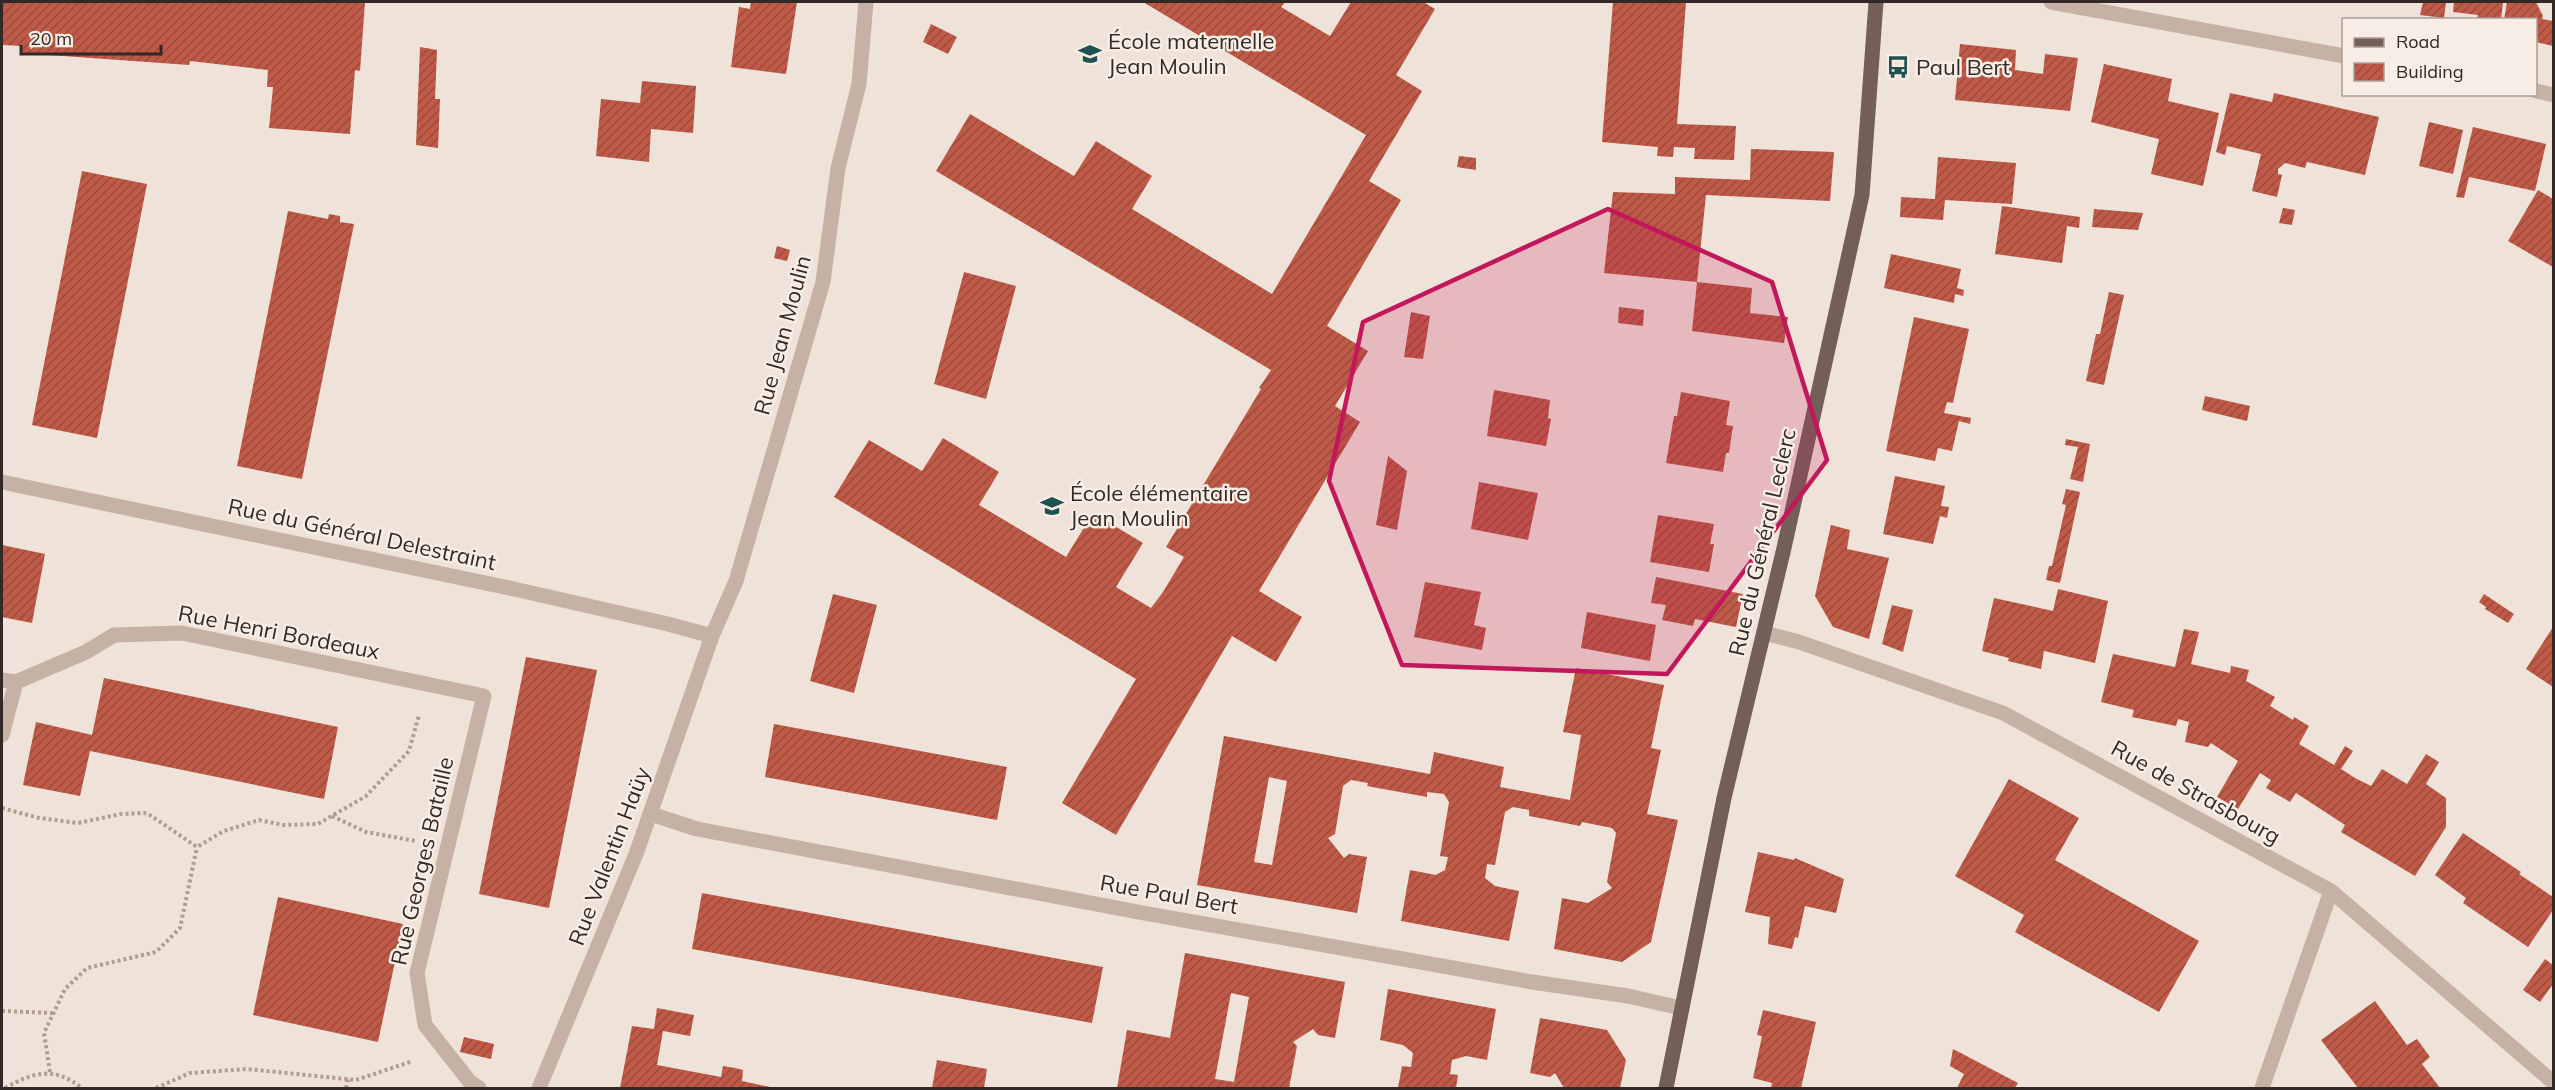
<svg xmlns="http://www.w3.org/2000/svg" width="2555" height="1090" viewBox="0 0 2555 1090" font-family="Mulish,sans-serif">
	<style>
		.building { fill: url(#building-hatch); fill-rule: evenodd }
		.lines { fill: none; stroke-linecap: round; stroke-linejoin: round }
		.path { stroke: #b29b8f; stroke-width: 4; stroke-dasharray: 3 3; stroke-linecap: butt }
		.minor { stroke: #c6b1a5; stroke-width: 15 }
		.major { stroke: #735f58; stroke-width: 15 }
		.marked { fill: #c2185b; fill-opacity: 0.2; stroke: #c2185b; stroke-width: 4.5; stroke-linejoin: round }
		.labels { text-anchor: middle; stroke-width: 5; stroke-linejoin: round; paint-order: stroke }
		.poi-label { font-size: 22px; fill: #322926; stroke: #f7ede4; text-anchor: start }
		.street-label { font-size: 22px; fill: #322926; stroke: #f7ede4 }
	</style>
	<defs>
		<pattern id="building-hatch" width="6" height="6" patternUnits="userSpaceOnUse" patternTransform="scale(1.5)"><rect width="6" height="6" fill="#be5a47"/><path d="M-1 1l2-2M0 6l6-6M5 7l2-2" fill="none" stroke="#9b4a3b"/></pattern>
	</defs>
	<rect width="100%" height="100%" fill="#efe2d8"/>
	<path class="building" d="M 2,2 L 365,2 L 360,71 L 355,70 L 350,134 L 269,128 L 273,87 L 267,87 L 268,70 L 190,61 L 189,65 L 21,53 L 22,46 L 2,45 Z
		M 751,2 L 797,2 L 786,74 L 731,67 L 739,7 L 750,9 Z
		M 1143,2 L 1285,2 L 1281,7 L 1330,36 L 1351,2 L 1426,2 L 1425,3 L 1435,9 L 1396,75 L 1422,91 L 1369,181 L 1401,200 L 1327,326 L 1368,351 L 1335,406 L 1360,422 L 1259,591 L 1302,617 L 1276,662 L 1232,636 L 1116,835 L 1062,803 L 1136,679 L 834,497 L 869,440 L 922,471 L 943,438 L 999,472 L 979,505 L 1066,557 L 1093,513 L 1143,543 L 1116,587 L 1151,608 L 1163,592 L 1184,557 L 1166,547 L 1261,389 L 1259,388 L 1271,370 L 936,171 L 970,114 L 1074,176 L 1096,141 L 1152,176 L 1132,209 L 1272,294 L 1366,135 Z
		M 1613,2 L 1686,2 L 1677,124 L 1736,126 L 1734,160 L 1694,159 L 1695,148 L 1674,147 L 1673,157 L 1657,156 L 1658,147 L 1602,142 Z
		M 2423,2 L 2446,2 L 2444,18 L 2420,15 Z
		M 2454,2 L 2503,2 L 2501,20 L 2477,20 L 2478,15 L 2453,12 Z
		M 2507,2 L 2536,2 L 2543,16 L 2542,19 L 2553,21 L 2553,46 L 2536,42 L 2536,20 L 2504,20 Z
		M 931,24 L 957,37 L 948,54 L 923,42 Z
		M 1960,44 L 2016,50 L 2015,70 L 2043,74 L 2045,54 L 2078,58 L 2070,111 L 1955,100 Z
		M 420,47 L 437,50 L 435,99 L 440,99 L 438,148 L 416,145 Z
		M 2104,64 L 2172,79 L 2168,101 L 2219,113 L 2203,186 L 2151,174 L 2159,139 L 2091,122 Z
		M 642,81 L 696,86 L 693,133 L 651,129 L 649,162 L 596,156 L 601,99 L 640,103 Z
		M 2230,93 L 2272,102 L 2274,93 L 2379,117 L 2365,175 L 2307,162 L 2305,168 L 2285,163 L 2278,169 L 2278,174 L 2282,175 L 2277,197 L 2252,191 L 2261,154 L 2227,146 L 2225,155 L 2216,152 Z
		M 2429,122 L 2463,130 L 2453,174 L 2419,166 Z
		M 2473,127 L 2546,144 L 2535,191 L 2469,177 L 2464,198 L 2456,197 Z
		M 1751,149 L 1834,152 L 1830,201 L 1706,195 L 1697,282 L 1604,273 L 1613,192 L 1675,194 L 1675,177 L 1750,180 Z
		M 1459,156 L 1476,158 L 1476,170 L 1457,167 Z
		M 1938,157 L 2016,163 L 2012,204 L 1945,200 L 1943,220 L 1900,217 L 1901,197 L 1935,199 Z
		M 82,171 L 147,184 L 97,438 L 32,425 Z
		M 2538,190 L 2553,199 L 2553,267 L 2508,241 Z
		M 2002,206 L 2080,217 L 2079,228 L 2067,226 L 2062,263 L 1995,254 Z
		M 2283,208 L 2295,210 L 2292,225 L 2279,223 Z
		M 2094,209 L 2143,213 L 2138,230 L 2092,227 Z
		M 288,211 L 328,219 L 329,214 L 340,216 L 340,222 L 354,224 L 302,479 L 237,466 Z
		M 777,246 L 790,250 L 787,261 L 774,258 Z
		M 1891,254 L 1961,269 L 1957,288 L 1964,290 L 1963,296 L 1955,294 L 1954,303 L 1884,288 Z
		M 964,272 L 1016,286 L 986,399 L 934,384 Z
		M 1697,282 L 1752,288 L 1750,313 L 1788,317 L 1784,343 L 1692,331 Z
		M 2109,292 L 2124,295 L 2104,385 L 2086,381 L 2096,334 L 2100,334 Z
		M 1619,307 L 1644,310 L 1643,326 L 1618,323 Z
		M 1411,312 L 1430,316 L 1423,359 L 1404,357 Z
		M 1914,317 L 1969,329 L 1953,403 L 1947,402 L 1944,413 L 1971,418 L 1970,424 L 1959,421 L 1952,451 L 1938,448 L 1935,461 L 1886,451 Z
		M 1494,390 L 1550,400 L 1548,418 L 1551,419 L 1546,446 L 1487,436 Z
		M 1681,392 L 1730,401 L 1726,425 L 1733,426 L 1729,453 L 1726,453 L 1723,472 L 1666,463 L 1674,416 L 1677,416 Z
		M 2205,396 L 2250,406 L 2247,421 L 2202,410 Z
		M 2066,439 L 2090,444 L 2083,482 L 2070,479 L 2078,447 L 2065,445 Z
		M 1388,456 L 1407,471 L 1397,530 L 1376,525 Z
		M 1895,476 L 1945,486 L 1941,506 L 1949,507 L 1947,518 L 1940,516 L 1933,544 L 1883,534 Z
		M 1479,482 L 1538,493 L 1528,540 L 1471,529 Z
		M 2066,489 L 2080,492 L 2060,583 L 2046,580 L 2049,566 L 2052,566 L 2066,505 L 2062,504 Z
		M 1658,515 L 1714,524 L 1710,544 L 1714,544 L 1709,572 L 1650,562 Z
		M 1831,525 L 1850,530 L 1847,549 L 1889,558 L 1869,639 L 1833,627 L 1815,596 Z
		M 2,545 L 45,554 L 32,623 L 2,617 Z
		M 1656,577 L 1743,594 L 1736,627 L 1695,619 L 1693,626 L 1662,620 L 1666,605 L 1651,603 Z
		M 1425,582 L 1481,592 L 1474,625 L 1486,628 L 1482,650 L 1414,637 Z
		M 2058,589 L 2108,601 L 2095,663 L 2044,651 L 2041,669 L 2008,661 L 2009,658 L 1982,651 L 1994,598 L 2053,611 Z
		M 833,594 L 877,605 L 854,693 L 810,681 Z
		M 2484,594 L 2514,614 L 2508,623 L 2485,609 L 2486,607 L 2479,602 Z
		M 1892,605 L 1913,610 L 1903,652 L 1882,644 Z
		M 1587,612 L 1656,625 L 1650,661 L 1581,648 Z
		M 2553,627 L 2553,687 L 2526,669 Z
		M 2184,629 L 2199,632 L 2191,664 L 2230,673 L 2231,666 L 2249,670 L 2246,681 L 2275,697 L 2270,706 L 2293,720 L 2294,717 L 2309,726 L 2299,744 L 2334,765 L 2345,746 L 2353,751 L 2341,769 L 2355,778 L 2371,786 L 2382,769 L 2407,784 L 2426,754 L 2439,762 L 2426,784 L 2446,798 L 2446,827 L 2415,876 L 2341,832 L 2345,825 L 2296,793 L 2290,802 L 2266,788 L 2271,780 L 2260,773 L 2238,809 L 2217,797 L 2238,761 L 2211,743 L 2208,747 L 2185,742 L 2189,722 L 2178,719 L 2176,726 L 2132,717 L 2134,710 L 2101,702 L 2113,654 L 2175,667 Z
		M 526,657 L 597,670 L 549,908 L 479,894 Z
		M 1576,668 L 1664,685 L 1651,748 L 1661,750 L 1647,814 L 1678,820 L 1651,942 L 1622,962 L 1554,949 L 1562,898 L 1588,903 L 1612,888 L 1607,882 L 1616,833 L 1612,828 L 1582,822 L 1580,826 L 1529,816 L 1529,810 L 1513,807 L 1505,812 L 1495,865 L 1487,864 L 1485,878 L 1495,886 L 1519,891 L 1509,941 L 1401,921 L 1410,870 L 1436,875 L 1445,870 L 1448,857 L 1440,856 L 1449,802 L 1444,794 L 1427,792 L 1427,797 L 1367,786 L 1368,783 L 1351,780 L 1343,786 L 1335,834 L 1328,838 L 1344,858 L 1349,854 L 1367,857 L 1357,913 L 1197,885 L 1224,736 L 1430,774 L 1434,752 L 1504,767 L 1500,787 L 1570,800 L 1581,735 L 1563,732 ZM 1269,777 L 1287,781 L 1272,865 L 1254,862 Z
		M 104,678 L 338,727 L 324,799 L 90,751 L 80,796 L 23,785 L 36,722 L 92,735 Z
		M 774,724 L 1007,767 L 997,820 L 765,777 Z
		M 2009,779 L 2079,818 L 2055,860 L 2199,941 L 2159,1012 L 2015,932 L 2024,915 L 1955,876 Z
		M 2463,833 L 2521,872 L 2519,874 L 2553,897 L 2553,910 L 2528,947 L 2463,903 L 2466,898 L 2435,875 Z
		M 1758,852 L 1794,860 L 1795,858 L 1844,879 L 1836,913 L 1805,906 L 1798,938 L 1795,937 L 1792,949 L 1768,944 L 1770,917 L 1745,912 Z
		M 702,893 L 1103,967 L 1092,1023 L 692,949 Z
		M 278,897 L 403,924 L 378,1042 L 253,1015 Z
		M 1185,953 L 1345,982 L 1335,1038 L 1318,1035 L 1313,1029 L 1293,1042 L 1297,1046 L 1289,1088 L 1117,1088 L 1127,1030 L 1170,1038 ZM 1231,993 L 1249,997 L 1234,1082 L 1215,1079 Z
		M 2545,959 L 2553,965 L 2553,984 L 2540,1002 L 2523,990 Z
		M 1388,989 L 1496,1009 L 1487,1060 L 1466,1056 L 1452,1060 L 1450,1074 L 1458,1075 L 1456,1088 L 1398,1088 L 1402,1066 L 1411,1067 L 1413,1053 L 1403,1045 L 1380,1040 Z
		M 2375,1001 L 2407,1045 L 2417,1039 L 2430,1057 L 2422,1064 L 2440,1088 L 2358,1088 L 2321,1040 Z
		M 657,1008 L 694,1015 L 690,1036 L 663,1031 L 657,1065 L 721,1077 L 723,1066 L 735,1068 L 743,1070 L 742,1081 L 775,1088 L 620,1088 L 632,1026 L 654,1029 Z
		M 1763,1010 L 1816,1022 L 1801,1088 L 1771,1088 L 1772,1083 L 1753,1078 L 1762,1036 L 1757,1035 Z
		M 1540,1018 L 1607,1030 L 1626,1060 L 1620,1088 L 1564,1088 L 1555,1073 L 1550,1077 L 1530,1073 Z
		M 464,1037 L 494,1044 L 491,1059 L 460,1052 Z
		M 1953,1049 L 2018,1083 L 2015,1088 L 1957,1088 L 1964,1074 L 1950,1066 Z
		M 937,1060 L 987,1069 L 984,1088 L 932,1088 Z"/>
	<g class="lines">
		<path class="path" d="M 2,808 L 39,818 L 78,823 L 121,814 L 147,813 L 197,847 L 224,831 L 259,820 L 283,825 L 318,824 L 366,796 L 409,751 L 419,715
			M 332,816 L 366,832 L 416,841
			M 2,1011 L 53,1013
			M 50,1072 L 44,1033 L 65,989 L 87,968 L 156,952 L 180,928 L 197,847
			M 5,1088 C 34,1072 54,1066 82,1088
			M 156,1088 L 190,1073 L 247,1069 L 356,1080 L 413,1061
			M 346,1088 L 348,1079"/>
		<path class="minor" d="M 2051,2 L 2344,56
			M 2536,91 L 2554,95
			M 2,482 L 514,589 L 668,624 L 712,636
			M 1764,633 L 1799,642 L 2003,713 L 2331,891 L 2554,1083
			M 2,680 L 16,682 L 86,652 L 114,635 L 182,633 L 484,696 L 417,973 L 425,1025 L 470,1082 L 479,1088
			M 2,735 L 16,682
			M 651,814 L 697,829 L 1149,914 L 1532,982 L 1628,996 L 1681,1008
			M 539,1088 L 636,854 L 712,636 L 736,581 L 823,282 L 838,168 L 859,84 L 866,2
			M 2262,1088 L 2331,891"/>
		<path class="major" d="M 1666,1088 L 1724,798 L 1784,548 L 1862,195 L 1876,2"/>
	</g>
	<path class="marked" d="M 1608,209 L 1772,282 L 1827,460 L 1667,674 L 1402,665 L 1329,481 L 1363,322 Z"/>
	<defs>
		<g id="school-bare" transform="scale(1.8)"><path d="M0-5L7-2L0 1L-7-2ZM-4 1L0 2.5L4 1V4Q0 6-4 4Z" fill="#1e5150" stroke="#f7ede4" stroke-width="2.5" paint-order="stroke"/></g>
		<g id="bus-bare" transform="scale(1.8)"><path d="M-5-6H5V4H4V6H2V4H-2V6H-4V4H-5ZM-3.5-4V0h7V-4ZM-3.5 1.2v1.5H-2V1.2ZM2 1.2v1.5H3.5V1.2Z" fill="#1e5150" stroke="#f7ede4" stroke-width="2.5" paint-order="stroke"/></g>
	</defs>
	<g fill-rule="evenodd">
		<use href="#school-bare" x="1090" y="54"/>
		<use href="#bus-bare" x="1898" y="67"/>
		<use href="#school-bare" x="1052" y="506"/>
	</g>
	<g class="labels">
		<g class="poi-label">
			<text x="1108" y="49">École maternelle<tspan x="1108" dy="25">Jean Moulin</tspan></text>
			<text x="1916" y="75">Paul Bert</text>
			<text x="1070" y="501">École élémentaire<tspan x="1070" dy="25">Jean Moulin</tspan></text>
		</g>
		<g class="street-label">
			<text transform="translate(782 335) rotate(-75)" y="8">Rue Jean Moulin</text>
			<text transform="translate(362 534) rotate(12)" y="8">Rue du Général Delestraint</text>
			<text transform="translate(1762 542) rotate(-77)" y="8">Rue du Général Leclerc</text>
			<text transform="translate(279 632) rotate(11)" y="8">Rue Henri Bordeaux</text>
			<text transform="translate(2196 792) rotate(29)" y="8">Rue de Strasbourg</text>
			<text transform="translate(609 856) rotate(-69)" y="8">Rue Valentin Haüy</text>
			<text transform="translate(422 861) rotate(-77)" y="8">Rue Georges Bataille</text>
			<text transform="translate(1169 894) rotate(10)" y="8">Rue Paul Bert</text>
		</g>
	</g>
	<rect width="2555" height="1090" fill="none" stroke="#322926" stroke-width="6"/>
	<rect x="2342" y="18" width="195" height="78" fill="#f7ede4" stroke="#a89f98" stroke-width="1.5"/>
	<rect x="2354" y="38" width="30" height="9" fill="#735f58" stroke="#a89f98" stroke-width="1.5"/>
	<text x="2396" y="48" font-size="18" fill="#322926">Road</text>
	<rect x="2354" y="63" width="30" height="18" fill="url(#building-hatch)" stroke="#a89f98" stroke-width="1.5"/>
	<text x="2396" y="78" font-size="18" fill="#322926">Building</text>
	<path d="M21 45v9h140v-9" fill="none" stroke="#322926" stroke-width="3"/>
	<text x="30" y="45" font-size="18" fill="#322926" stroke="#f7ede4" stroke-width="4.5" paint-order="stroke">20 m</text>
</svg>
